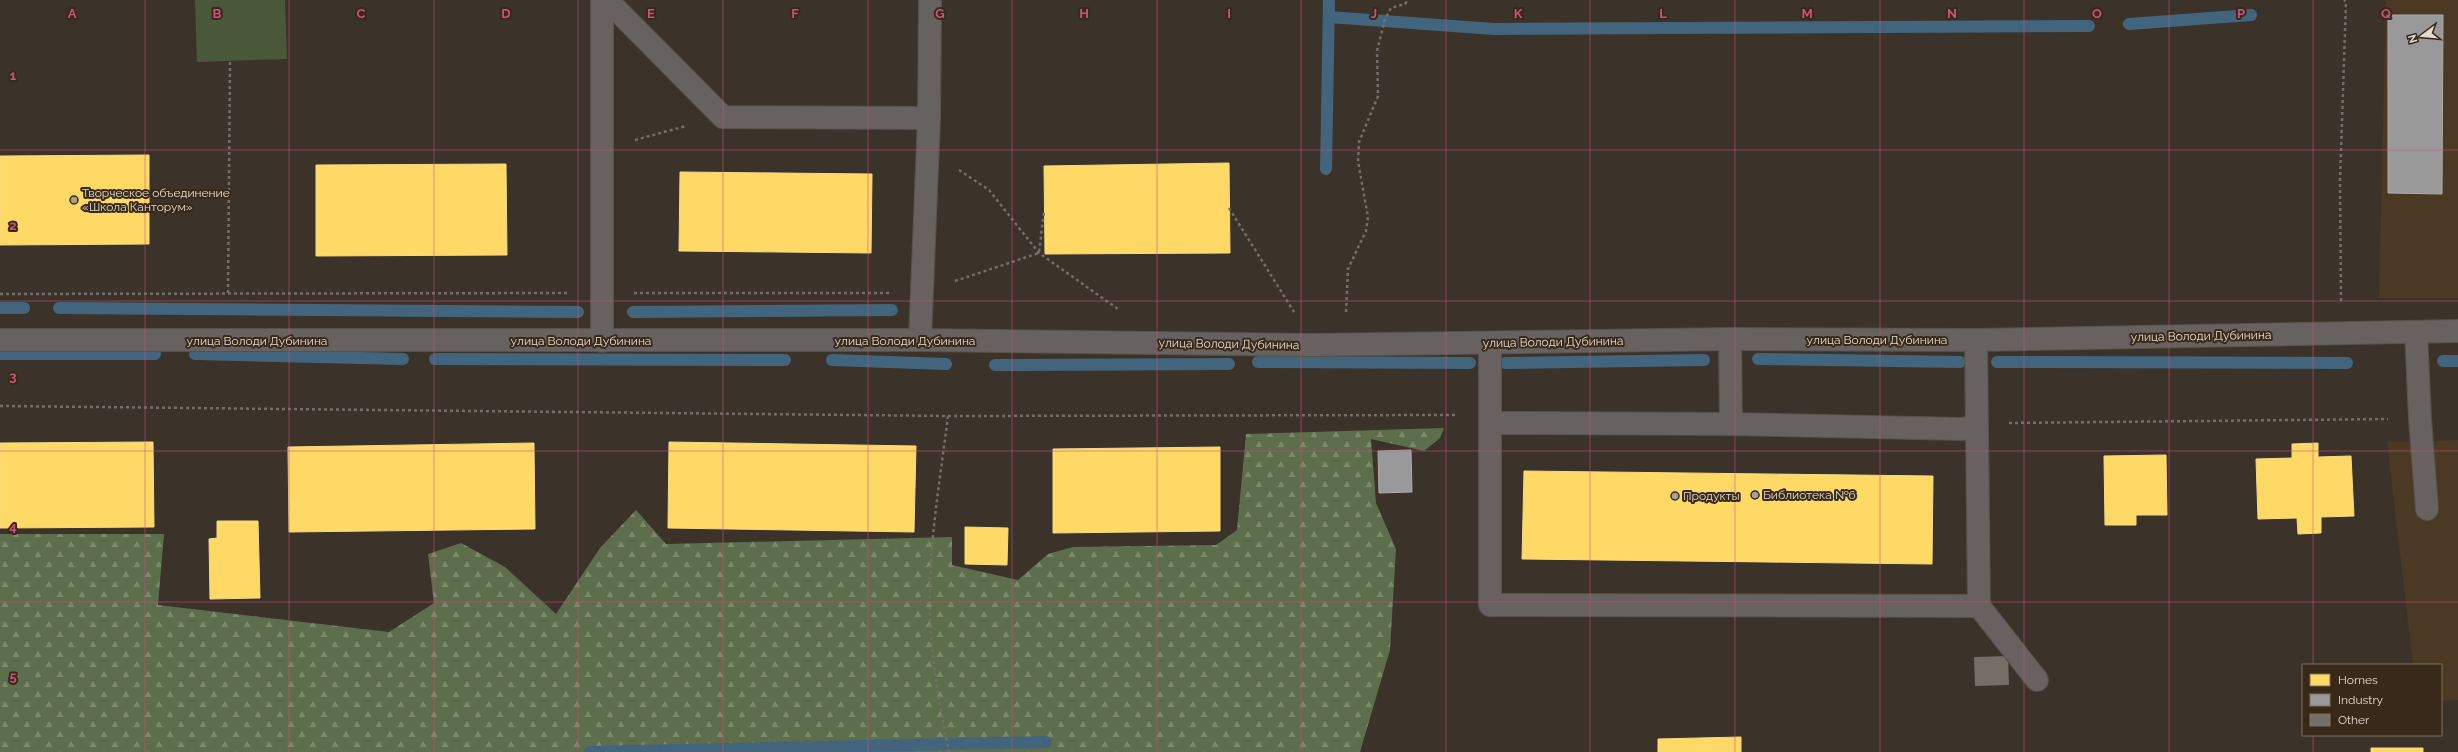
<svg xmlns="http://www.w3.org/2000/svg" width="2458" height="752" viewBox="0 0 2458 752" font-family="Raleway,sans-serif">
	<style>
		.built { fill: #4b3924 }
		.forest { fill: url(#forest-firs) }
		.park { fill: #4a583a }
		.homes { fill: #ffd966; stroke: #f7d986 }
		.industry { fill: #999; stroke: #b0aca9 }
		.lines { fill: none; stroke-linecap: round; stroke-linejoin: round }
		.stream { stroke: #42657d; stroke-width: 12 }
		.building { fill: #756e66 }
		.service-casing { stroke: #585049; stroke-width: 24 }
		.minor-casing { stroke: #585049; stroke-width: 24 }
		.path { stroke: #736e6a; stroke-width: 2.5; stroke-dasharray: 3 3; stroke-linecap: butt }
		.service { stroke: #676260; stroke-width: 22 }
		.minor { stroke: #676260; stroke-width: 22 }
		.grid { fill: none; stroke: #cc527e; stroke-width: 1; stroke-opacity: 0.55 }
		.poi-dot { fill: #a99f95; stroke: #382918; stroke-width: 1.5 }
		.labels { text-anchor: middle; stroke-width: 4; stroke-linejoin: round; paint-order: stroke }
		.poi-label { font-size: 12px; fill: #e4dacf; stroke: #382918; text-anchor: start }
		.street-label { font-size: 12px; fill: #e4dacf; stroke: #382918 }
		.grid-label { font-size: 13px; text-anchor: middle; font-weight: bold; fill: #cc527e; stroke: #382918; stroke-width: 4; stroke-linejoin: round; paint-order: stroke }
	</style>
	<defs>
		<pattern id="forest-firs" width="22" height="20" patternUnits="userSpaceOnUse"><rect width="22" height="20" fill="#5d6e4c"/><path d="M5 1l3.5 6h-7zM16 11l3.5 6h-7z" fill="#7c896d"/></pattern>
	</defs>
	<rect width="100%" height="100%" fill="#3b3229"/>
	<path class="built" d="M 2386,0 L 2458,0 L 2458,298 L 2379,298 Z
		M 2458,440 L 2458,700 L 2441,701 L 2441,665 L 2413,665 L 2387,442 Z"/>
	<path class="forest" d="M 1444,428 L 1440,438 L 1424,451 L 1371,439 L 1376,503 L 1396,549 L 1390,650 L 1360,752 L 0,752 L 0,534 L 164,534 L 158,605 L 389,632 L 434,603 L 428,554 L 461,543 L 505,567 L 556,614 L 600,548 L 636,510 L 666,544 L 952,537 L 952,565 L 1018,580 L 1048,554 L 1073,547 L 1216,545 L 1237,530 L 1246,434 Z"/>
	<path class="park" d="M 195,0 L 285,0 L 287,59 L 197,62 Z"/>
	<path class="homes" d="M 149,155 L 149,244 L 0,245 L 0,156 Z
		M 1229,163 L 1230,253 L 1045,254 L 1044,166 Z
		M 506,164 L 507,255 L 316,256 L 316,165 Z
		M 680,172 L 872,174 L 871,253 L 679,251 Z
		M 153,442 L 154,527 L 0,528 L 0,443 Z
		M 669,442 L 916,446 L 914,532 L 668,528 Z
		M 534,443 L 535,529 L 289,532 L 288,447 Z
		M 2318,443 L 2318,457 L 2351,456 L 2354,516 L 2321,517 L 2321,533 L 2298,534 L 2297,518 L 2258,519 L 2256,459 L 2292,458 L 2292,444 Z
		M 1220,447 L 1220,531 L 1053,533 L 1053,449 Z
		M 2166,455 L 2167,515 L 2136,515 L 2136,525 L 2105,525 L 2104,456 Z
		M 1524,471 L 1933,476 L 1932,564 L 1522,559 Z
		M 217,521 L 258,521 L 260,598 L 210,599 L 209,539 L 217,538 Z
		M 965,527 L 1008,528 L 1007,565 L 965,564 Z
		M 1741,737 L 1741,752 L 1658,752 L 1658,739 Z
		M 2371,748 L 2423,748 L 2423,752 L 2371,752 Z"/>
	<path class="industry" d="M 2388,15 L 2443,15 L 2442,194 L 2388,193 Z
		M 1411,450 L 1412,492 L 1379,493 L 1378,451 Z"/>
	<g class="lines">
		<path class="stream" d="M 1329,17 L 1494,29 L 2089,26
			M 2129,24 L 2251,15
			M 1326,169 L 1329,0
			M 0,308 L 24,308
			M 59,308 L 578,312
			M 633,312 L 892,310
			M 0,354 L 155,354
			M 195,354 L 403,359
			M 435,359 L 785,360
			M 1758,359 L 1960,362
			M 832,360 L 946,364
			M 2443,361 L 2458,361
			M 1258,362 L 1470,363
			M 1997,362 L 2347,363
			M 1505,363 L 1704,360
			M 995,365 L 1229,364
			M 590,752 L 1046,742"/>
	</g>
	<path class="building" d="M 2008,656 L 2009,685 L 1975,686 L 1974,657 Z"/>
	<g class="lines">
		<g class="service-casing">
			<path id="service" d="M 607,0 L 723,117 L 929,118
				M 2416,332 L 2420,419 L 2427,509
				M 1730,339 L 1731,424
				M 920,340 L 929,118 L 930,0
				M 602,341 L 602,0
				M 1490,343 L 1490,605 L 1979,606 L 1976,340
				M 1490,418 L 1499,423 L 1731,424 L 1962,429 L 1977,426
				M 1979,606 L 2037,680"/>
		</g>
		<g class="minor-casing">
			<path id="minor" d="M 0,340 L 920,340 L 1314,345 L 1730,339 L 1976,340 L 2458,331"/>
		</g>
		<path class="path" d="M 635,140 L 686,126
			M 959,170 L 989,190 L 1039,253 L 1118,309
			M 1229,208 L 1294,312
			M 955,281 L 1039,253 L 1044,211
			M 228,293 L 230,61
			M 634,293 L 889,293
			M 0,294 L 569,293
			M 2341,301 L 2340,181 L 2346,2 L 2344,0
			M 1346,312 L 1348,269 L 1366,231 L 1368,217 L 1358,161 L 1359,142 L 1378,96 L 1377,51 L 1385,19 L 1391,8 L 1405,4 L 1408,0
			M 0,406 L 948,416 L 1457,415
			M 948,416 C 940,481 928,548 930,613 C 931,660 940,706 949,752
			M 2009,423 L 2388,419"/>
		<use href="#service" class="service"/>
		<use href="#minor" class="minor"/>
	</g>
	<path class="grid" d="M 145,0 L 145,752M 289,0 L 289,752M 434,0 L 434,752M 578,0 L 578,752M 723,0 L 723,752M 868,0 L 868,752M 1012,0 L 1012,752M 1157,0 L 1157,752M 1301,0 L 1301,752M 1446,0 L 1446,752M 1590,0 L 1590,752M 1735,0 L 1735,752M 1880,0 L 1880,752M 2024,0 L 2024,752M 2169,0 L 2169,752M 2313,0 L 2313,665M 0,150 L 2458,150M 0,301 L 2458,301M 0,451 L 2458,451M 0,602 L 2458,602M 2313,735 L 2313,752"/>
	<g class="poi-dot">
		<circle cx="74" cy="200" r="4"/>
		<circle cx="1755" cy="495" r="4"/>
		<circle cx="1675" cy="496" r="4"/>
	</g>
	<g class="labels">
		<g class="poi-label">
			<text x="82" y="197">Творческое объединение<tspan x="82" dy="14">«Школа Канторум»</tspan></text>
			<text x="1763" y="499">Библиотека №6</text>
			<text x="1683" y="500">Продукты</text>
		</g>
		<g class="street-label">
			<text transform="translate(2201 336) rotate(-1)" y="4">улица Володи Дубинина</text>
			<text x="1877" y="344">улица Володи Дубинина</text>
			<text x="257" y="345">улица Володи Дубинина</text>
			<text x="581" y="345">улица Володи Дубинина</text>
			<text x="905" y="345">улица Володи Дубинина</text>
			<text transform="translate(1553 342) rotate(-1)" y="4">улица Володи Дубинина</text>
			<text transform="translate(1229 344) rotate(1)" y="4">улица Володи Дубинина</text>
		</g>
	</g>
	<g class="grid-label">
		<text x="72" y="18">A</text>
		<text x="217" y="18">B</text>
		<text x="361" y="18">C</text>
		<text x="506" y="18">D</text>
		<text x="651" y="18">E</text>
		<text x="795" y="18">F</text>
		<text x="940" y="18">G</text>
		<text x="1084" y="18">H</text>
		<text x="1229" y="18">I</text>
		<text x="1374" y="18">J</text>
		<text x="1518" y="18">K</text>
		<text x="1663" y="18">L</text>
		<text x="1807" y="18">M</text>
		<text x="1952" y="18">N</text>
		<text x="2097" y="18">O</text>
		<text x="2241" y="18">P</text>
		<text x="2386" y="18">Q</text>
		<text x="13" y="80">1</text>
		<text x="13" y="230">2</text>
		<text x="13" y="381">3</text>
		<text x="13" y="531">4</text>
		<text x="13" y="681">5</text>
	</g>
	<rect x="2302" y="664" width="140" height="72" fill="#382918" stroke="#7d7061"/>
	<rect x="2310" y="674" width="20" height="12" fill="#ffd966" stroke="#7d7061"/>
	<text x="2338" y="684" font-size="12" fill="#e4dacf">Homes</text>
	<rect x="2310" y="694" width="20" height="12" fill="#999999" stroke="#7d7061"/>
	<text x="2338" y="704" font-size="12" fill="#e4dacf">Industry</text>
	<rect x="2310" y="714" width="20" height="12" fill="#756e66" stroke="#7d7061"/>
	<text x="2338" y="724" font-size="12" fill="#e4dacf">Other</text>
	<g transform="translate(2422 36) rotate(254)" stroke="#382918" stroke-width="3" paint-order="stroke">
	<path d="M0-3L7 15L0 10L-7 15Z" fill="#e4dacf"/>
	<text y="-6" font-size="11" font-weight="bold" text-anchor="middle" fill="#e4dacf">N</text>
	</g>
</svg>
